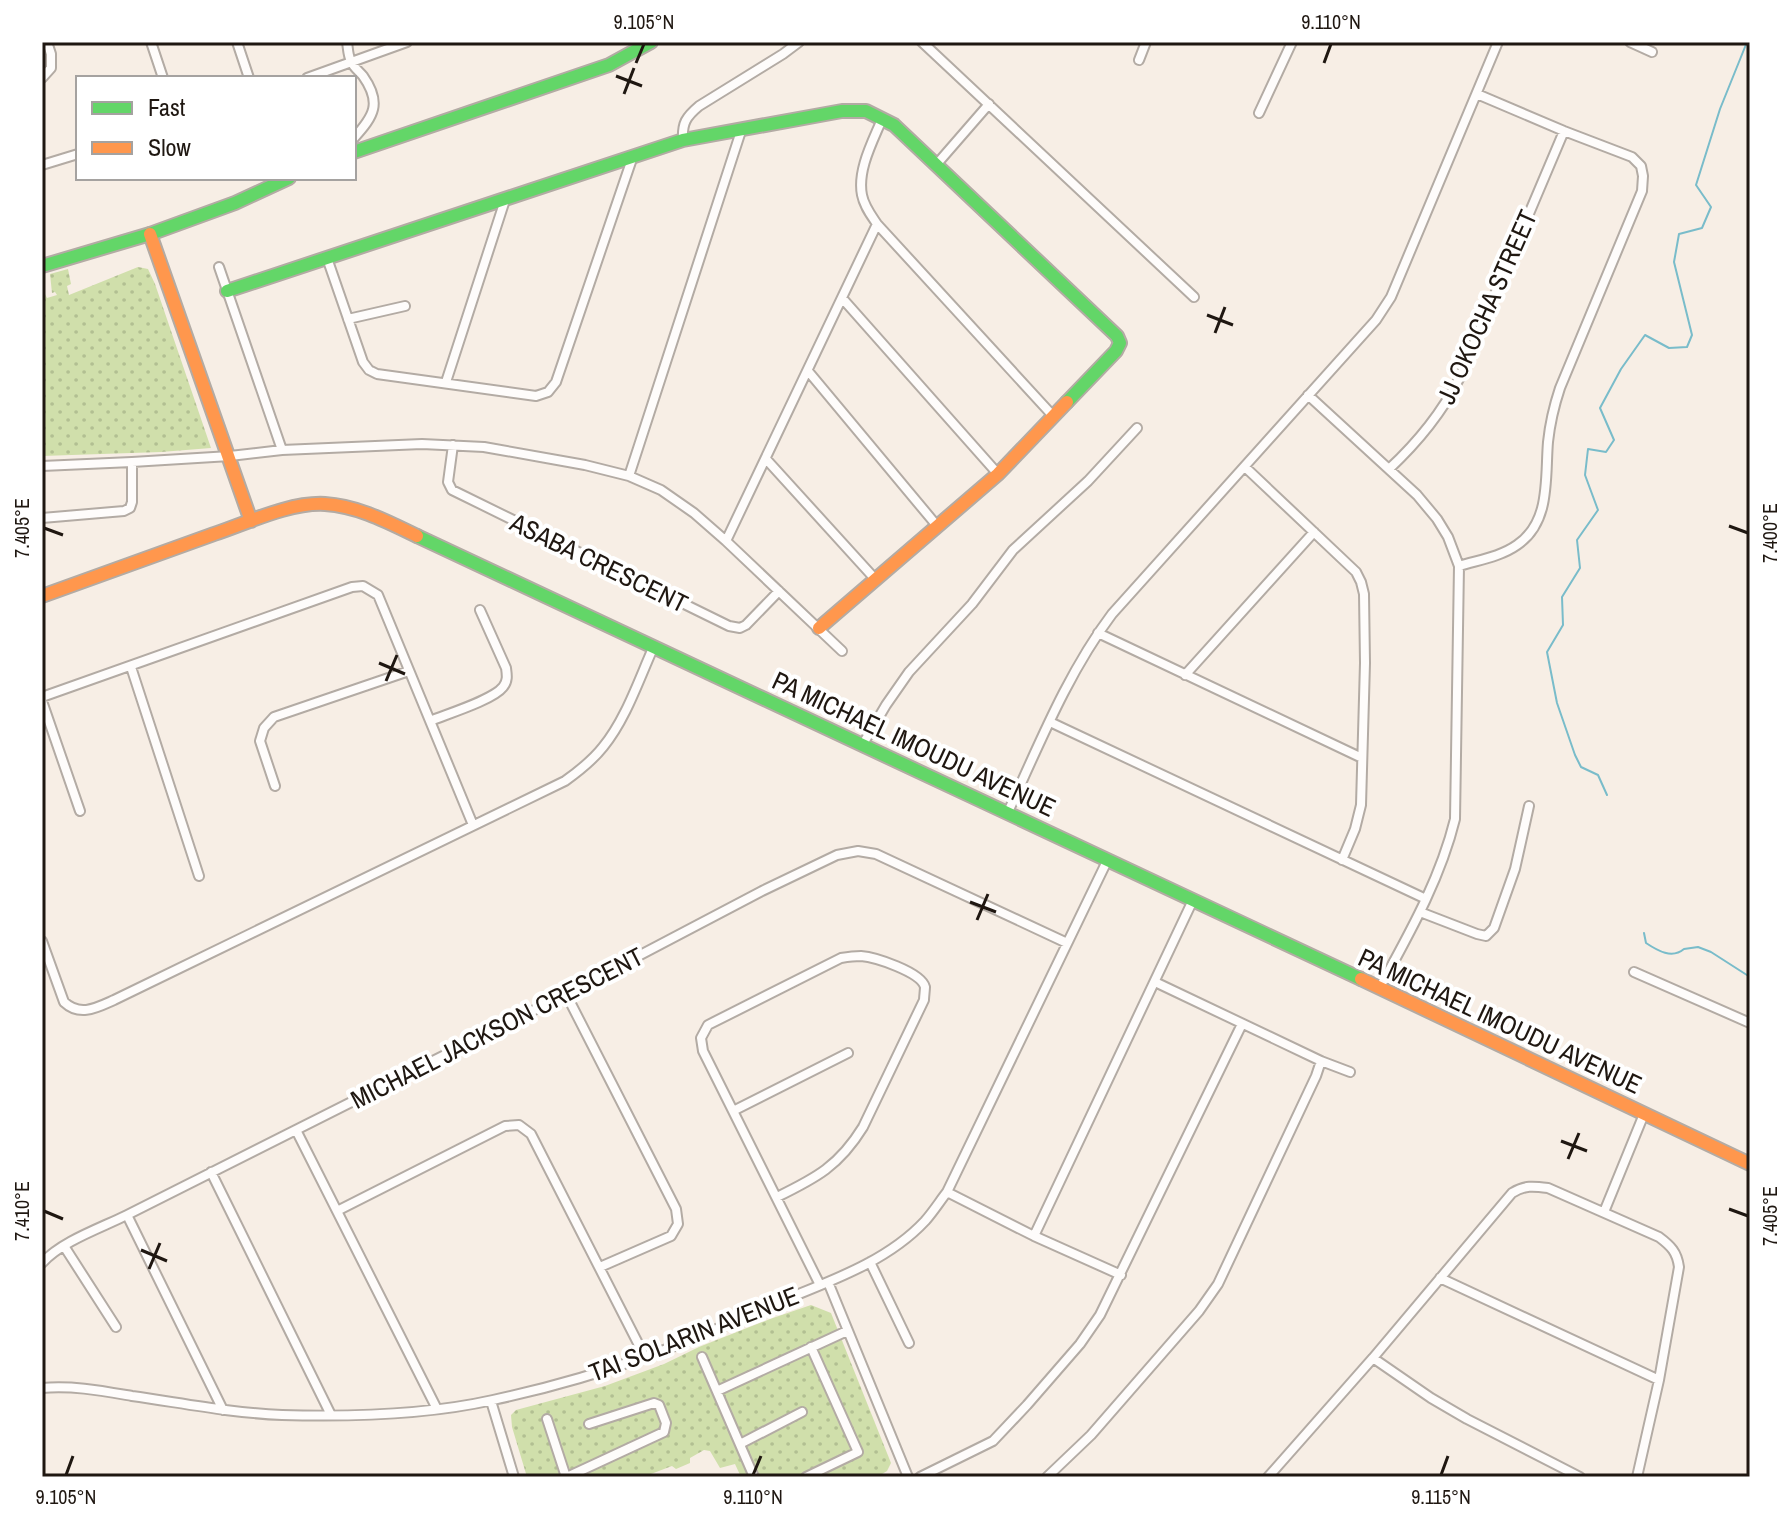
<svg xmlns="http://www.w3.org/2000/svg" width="1792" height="1519" viewBox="0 0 1792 1519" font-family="'Archivo Narrow',sans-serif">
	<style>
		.grass { fill: url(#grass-dots) }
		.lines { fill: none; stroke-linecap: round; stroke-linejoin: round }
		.stream { stroke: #79bcca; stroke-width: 2 }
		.street-casing { stroke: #b3aba4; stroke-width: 12 }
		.fast-casing { stroke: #b3aba4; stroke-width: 16 }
		.slow-casing { stroke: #b3aba4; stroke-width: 16 }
		.street { stroke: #fefcfb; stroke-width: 8 }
		.fast { stroke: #63d668; stroke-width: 12 }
		.slow { stroke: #ff974d; stroke-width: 12 }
		.ticks { fill: none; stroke: #1f1711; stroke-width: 3 }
		.labels { text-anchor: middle; stroke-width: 8; stroke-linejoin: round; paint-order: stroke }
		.street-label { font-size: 26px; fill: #1f1711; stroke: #fff }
		.neatline { fill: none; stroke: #1f1711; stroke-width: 3 }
		.ticks-label { font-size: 20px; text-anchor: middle; fill: #1f1711 }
	</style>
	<defs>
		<pattern id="grass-dots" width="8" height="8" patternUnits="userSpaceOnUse" patternTransform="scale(2)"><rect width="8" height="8" fill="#d0dfab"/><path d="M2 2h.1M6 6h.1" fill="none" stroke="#b2bf92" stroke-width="1.8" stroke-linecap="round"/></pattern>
	</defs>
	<rect width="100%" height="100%" fill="#f7eee5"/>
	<path class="grass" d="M 138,267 L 148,269 L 155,284 L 211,448 L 161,452 L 42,456 L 42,288 L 47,298 L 57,295 L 55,292 L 52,293 L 50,274 L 68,269 L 71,284 L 67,286 L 69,295 Z
		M 811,1305 L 831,1313 L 891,1463 L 887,1471 L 877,1477 L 741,1477 L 735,1464 L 720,1468 L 710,1451 L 704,1450 L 690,1458 L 690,1463 L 676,1469 L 672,1466 L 643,1477 L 527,1477 L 512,1427 L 511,1415 L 516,1410 L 605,1386 L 664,1364 L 699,1347 L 770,1319 Z"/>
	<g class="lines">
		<path class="stream" d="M 1607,795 L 1598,775 L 1581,767 L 1575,755 L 1557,703 L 1547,652 L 1563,625 L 1562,597 L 1580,568 L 1577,540 L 1598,510 L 1585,475 L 1588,449 L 1606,452 L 1614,440 L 1600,408 L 1621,369 L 1645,335 L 1669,348 L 1687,347 L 1692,335 L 1674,262 L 1679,234 L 1702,228 L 1711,207 L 1696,185 L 1720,109 L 1747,42
			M 1644,933 L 1646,943 C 1658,951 1672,959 1684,949 L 1698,947 L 1711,952 L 1750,977"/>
		<g class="street-casing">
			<path id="street" d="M 151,42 L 163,78
				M 237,42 L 249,78
				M 347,42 C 348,48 348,56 351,61 C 353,67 359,71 363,76 C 382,103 374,116 354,138
				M 922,42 L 1194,297
				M 1630,42 L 1652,52
				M 1139,60 L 1146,42
				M 42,78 L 51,68 L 51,54 L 47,42
				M 307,78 L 407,42
				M 1259,113 L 1292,42
				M 683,140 C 682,123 686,117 699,106 L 783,54 L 799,42
				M 42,165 L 78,154
				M 936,165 L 989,104
				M 877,224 L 1054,417
				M 327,258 L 363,362 L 369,370 L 377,374 L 536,396 L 548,392 L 556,382 L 633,156
				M 219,267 L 282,450
				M 842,298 L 998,474
				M 348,319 L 405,306
				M 808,371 L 938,527
				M 446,382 L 506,197
				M 1308,395 L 1417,495 L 1437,519 L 1448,537 L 1459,566 L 1455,819 C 1440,880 1409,934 1379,989
				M 453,445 L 448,482 L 452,490 L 729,626 L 740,628 L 746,625 L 779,591
				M 766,459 L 876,580
				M 42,466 L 132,462 L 230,456 L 282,450 L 422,444 L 484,447 L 585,465 L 629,476 L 661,490 L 694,513 L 726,541 L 842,651
				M 1245,467 L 1356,572 L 1361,582 L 1364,594 L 1365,663 L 1361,805 L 1355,829 L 1342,860
				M 1389,469 C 1418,442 1441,414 1459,379 L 1564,131
				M 629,476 L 742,128
				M 42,518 L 124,511 L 130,508 L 132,502 L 132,462
				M 726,541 L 877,224 C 871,215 864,206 862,195 C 857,170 873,141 882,119
				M 1459,566 C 1478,560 1500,557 1517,545 C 1551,522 1545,478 1548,442 C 1550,423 1554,406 1560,388 L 1642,191 L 1643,176 L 1641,166 L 1632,157 L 1564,131 L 1477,94
				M 1098,633 L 1362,758
				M 131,667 L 199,876
				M 1185,675 L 1314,532
				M 42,697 L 352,587 L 363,586 L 378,595 L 473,825
				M 42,701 L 80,811
				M 430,721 C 447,714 493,700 503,687 C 508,681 507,675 506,668 L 480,610
				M 1050,722 L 1426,899
				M 863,744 L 886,705 L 909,672 L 972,604 L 1013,550 L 1088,481 L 1137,428
				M 275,786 L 260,741 L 264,728 L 274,717 L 409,671
				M 1008,812 C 1039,745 1067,674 1112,614 L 1376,320 L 1391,297 L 1498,42
				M 1420,912 L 1477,934 L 1486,936 L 1494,928 L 1515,869 L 1529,806
				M 42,941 L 64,1002 C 80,1017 96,1008 114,1000 L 565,781 C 579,771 592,761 603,747 C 626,719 639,679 654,646
				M 1634,972 L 1750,1023
				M 566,994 L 676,1209 L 678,1224 L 671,1236 L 600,1267
				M 1321,1061 L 1350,1072
				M 733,1111 L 848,1053
				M 296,1130 L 437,1409
				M 211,1172 L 331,1415
				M 947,1192 L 1034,1236 L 1121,1275
				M 777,1197 C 816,1178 839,1166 863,1127 L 924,1000 C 924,998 925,989 925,987 C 921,972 875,957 861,956 C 854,956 847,957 841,958 L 708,1025 L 701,1038 L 703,1051 L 820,1285
				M 337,1211 L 505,1126 L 519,1125 L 531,1134 L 645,1357
				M 1604,1212 L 1644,1114
				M 1034,1236 L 1193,900
				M 64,1246 L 116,1327
				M 870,1262 L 909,1343
				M 42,1263 C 62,1241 101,1228 127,1215
				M 1440,1278 L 1659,1380
				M 828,1282 L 908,1477
				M 702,1357 L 754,1477
				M 1373,1358 L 1431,1398 L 1467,1419 L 1580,1477
				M 42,1388 C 72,1385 103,1391 132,1396 C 182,1403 232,1413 282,1415 C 350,1417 426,1415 493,1400 C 544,1389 595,1375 644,1357 C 686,1343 727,1325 767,1307 C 821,1284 884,1265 925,1221 C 933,1212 940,1201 947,1192 L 1108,859
				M 717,1391 L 847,1331
				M 491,1401 L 514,1477
				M 223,1410 L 127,1215 L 566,994 L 762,891 L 837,855 L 858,851 L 876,854 L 1067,943
				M 547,1419 L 566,1477
				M 740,1444 L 802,1412
				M 567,1477 L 664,1432 L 666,1423 L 659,1405 L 654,1403 L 589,1424
				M 806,1477 L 858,1452 L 811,1347
				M 920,1477 L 993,1441 L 1027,1405 L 1080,1344 L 1100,1315 L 1242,1024
				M 1047,1477 L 1091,1435 L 1199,1311 L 1218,1284 L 1316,1076 L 1321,1061 L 1155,982
				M 1268,1477 L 1373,1358 L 1512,1193 C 1525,1185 1533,1186 1548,1188 L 1659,1237 C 1671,1246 1677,1252 1679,1267 L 1659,1380 L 1637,1477"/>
		</g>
		<g class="fast-casing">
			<path id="fast" d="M 354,152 L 609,65 L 651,42
				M 42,266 L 150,234 L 235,203 L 289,178
				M 227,291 L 683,140 L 842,111 L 866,111 L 894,125 L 1117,336 L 1120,343 L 1116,351 L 1067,402
				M 417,536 L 1361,979"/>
		</g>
		<g class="slow-casing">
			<path id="slow" d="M 150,234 L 251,521
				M 42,596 C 99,575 157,555 214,534 C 247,523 290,502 325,504 C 358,506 388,522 417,536
				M 819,628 L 998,474 L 1067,402
				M 1361,979 L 1750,1164"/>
		</g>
		<use href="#street" class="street"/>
		<use href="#fast" class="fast"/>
		<use href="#slow" class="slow"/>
	</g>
	<path class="ticks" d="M 636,63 L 644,44M 1324,63 L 1331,44M 616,76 L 642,86M 624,94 L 634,68M 1207,315 L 1233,325M 1215,333 L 1225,307M 1729,526 L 1748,533M 44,528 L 63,535M 379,663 L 405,674M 386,681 L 397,655M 970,902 L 996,912M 977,920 L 988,894M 1561,1141 L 1587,1151M 1568,1159 L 1579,1133M 1729,1209 L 1748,1216M 44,1211 L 63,1219M 141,1250 L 167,1261M 149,1269 L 160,1243M 66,1475 L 73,1456M 753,1475 L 761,1456M 1441,1475 L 1448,1456"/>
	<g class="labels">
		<g class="street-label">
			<text transform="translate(1487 307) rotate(-66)" y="9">JJ OKOCHA STREET</text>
			<text transform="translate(599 563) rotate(26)" y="9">ASABA CRESCENT</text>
			<text transform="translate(914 744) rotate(25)" y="9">PA MICHAEL IMOUDU AVENUE</text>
			<text transform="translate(1500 1021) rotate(25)" y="9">PA MICHAEL IMOUDU AVENUE</text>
			<text transform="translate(497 1028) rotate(-27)" y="9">MICHAEL JACKSON CRESCENT</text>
			<text transform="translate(694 1334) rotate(-21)" y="9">TAI SOLARIN AVENUE</text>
		</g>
	</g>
	<rect width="1792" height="1519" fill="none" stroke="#ffffff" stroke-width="88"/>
	<rect x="76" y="76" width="280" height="104" fill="#ffffff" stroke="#a5a2a0" stroke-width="2"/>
	<rect x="92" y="102" width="40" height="12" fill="#63d668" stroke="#a5a2a0" stroke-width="2"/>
	<text x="148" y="116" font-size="24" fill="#1f1711">Fast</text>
	<rect x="92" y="142" width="40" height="12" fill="#ff974d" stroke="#a5a2a0" stroke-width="2"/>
	<text x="148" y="156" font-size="24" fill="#1f1711">Slow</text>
	<rect x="44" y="44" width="1704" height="1431" class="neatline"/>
	<g class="ticks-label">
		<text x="644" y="29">9.105°N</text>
		<text x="1331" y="29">9.110°N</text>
		<text transform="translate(22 528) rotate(-90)" y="7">7.405°E</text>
		<text transform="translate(1770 533) rotate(-90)" y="7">7.400°E</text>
		<text transform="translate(22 1211) rotate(-90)" y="7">7.410°E</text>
		<text transform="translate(1770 1216) rotate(-90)" y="7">7.405°E</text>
		<text x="66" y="1504">9.105°N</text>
		<text x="753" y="1504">9.110°N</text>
		<text x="1441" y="1504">9.115°N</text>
	</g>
</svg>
